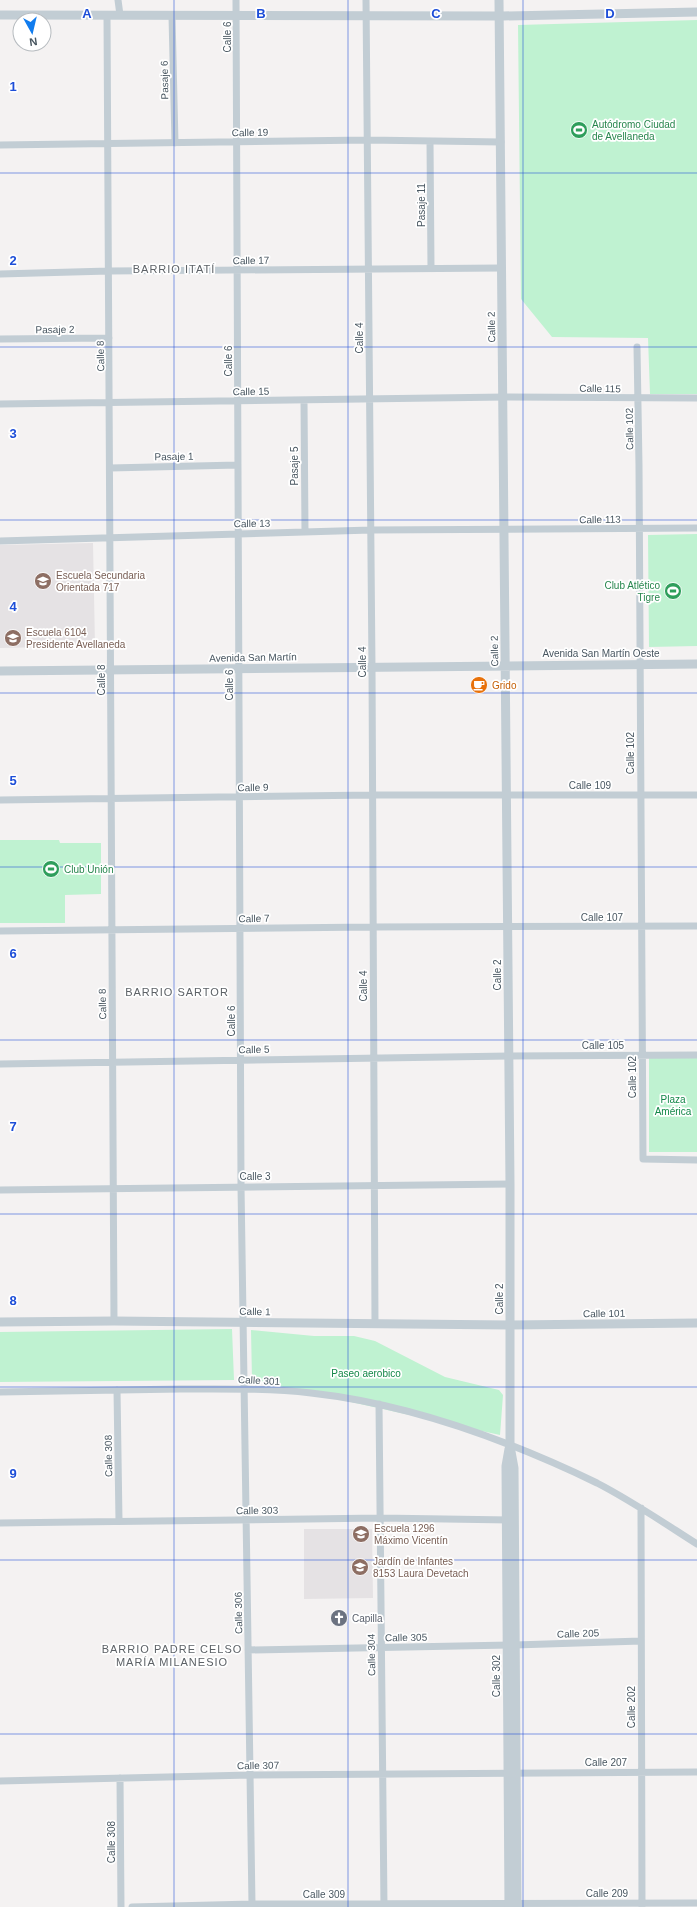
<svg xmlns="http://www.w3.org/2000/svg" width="697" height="1907" viewBox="0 0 697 1907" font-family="Helvetica,sans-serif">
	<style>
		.education { fill: #e5e2e4 }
		.green { fill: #bff2d1 }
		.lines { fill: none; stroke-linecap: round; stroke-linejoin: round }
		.minor { stroke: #c2cdd4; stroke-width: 7 }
		.tertiary { stroke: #c2cdd4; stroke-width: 9 }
		.grid { fill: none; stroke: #1d4ed8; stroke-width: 1; stroke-opacity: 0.55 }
		.labels { text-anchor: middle; stroke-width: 3.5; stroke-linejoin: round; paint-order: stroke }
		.street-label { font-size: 10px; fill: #485660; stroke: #fff }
		.leisure-label { font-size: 10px; fill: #27864d; stroke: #fff; text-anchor: start }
		.education-label { font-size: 10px; fill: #785e54; stroke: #fff; text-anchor: start }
		.food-label { font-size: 10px; fill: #c56008; stroke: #fff; text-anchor: start }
		.park-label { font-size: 10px; fill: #138748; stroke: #fff }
		.worship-label { font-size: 10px; fill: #5b616d; stroke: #fff; text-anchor: start }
		.neighbourhood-label { font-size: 11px; letter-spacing: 1px; fill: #5d6267; stroke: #fff }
		.grid-label { font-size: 13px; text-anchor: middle; font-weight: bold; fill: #1d4ed8; stroke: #fff; stroke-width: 3.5; stroke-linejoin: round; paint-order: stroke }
	</style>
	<rect width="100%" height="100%" fill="#f4f2f2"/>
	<path class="education" d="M 93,543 L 95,646 L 0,648 L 0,545 Z
		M 304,1529 L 372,1529 L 373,1598 L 304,1599 Z"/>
	<path class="green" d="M 697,20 L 697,394 L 650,394 L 648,338 L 552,337 L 521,299 L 518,25 Z
		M 697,534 L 697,646 L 649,647 L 648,535 Z
		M 0,840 L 59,840 L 60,843 L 101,843 L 101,894 L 65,895 L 65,923 L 0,923 Z
		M 649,1057 L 697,1057 L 697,1152 L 649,1152 Z
		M 232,1329 L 234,1380 L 0,1382 L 0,1332 Z
		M 251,1330 L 314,1336 L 354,1336 L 375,1341 L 445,1377 L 499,1390 L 503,1395 L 500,1435 L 252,1380 Z"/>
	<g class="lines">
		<path class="minor" d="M 118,0 L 120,15
			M 236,0 L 241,1186 L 252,1904
			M 366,0 L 372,667 L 375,1324
			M 107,15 L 114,1321
			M 172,16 L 175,143
			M 430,141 L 431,268
			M 0,145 L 367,140 L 501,142
			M 0,274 L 109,271 L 501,268
			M 0,339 L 109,338
			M 637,347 L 639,466 L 643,1159 L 697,1160
			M 304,400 L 305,532
			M 0,404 L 505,397 L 697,398
			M 110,468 L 238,465
			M 0,541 L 371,530 L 697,528
			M 0,800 L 373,795 L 697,795
			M 0,931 L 372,927 L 697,926
			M 0,1064 L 509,1056 L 697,1055
			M 0,1190 L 510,1184
			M 117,1390 L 119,1521
			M 0,1392 C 60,1391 120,1390 180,1389 C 223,1389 268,1388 311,1393 C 410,1404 508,1440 597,1483 C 632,1501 664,1523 697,1544
			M 379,1404 L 384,1907
			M 641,1508 L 642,1907
			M 0,1523 L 380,1518 L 510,1520
			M 248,1650 L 515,1645 L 641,1641
			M 120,1778 L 121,1907
			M 0,1781 L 250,1775 L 697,1772
			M 132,1907 L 252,1904 L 697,1903"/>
		<path class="tertiary" d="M 499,0 L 510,1184 L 510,1446 L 514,1468 L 517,1907
			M 0,15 L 503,16 L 697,12
			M 0,671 L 697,664
			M 0,1322 L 114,1321 L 510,1325 L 697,1323
			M 509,1907 L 506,1466 L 509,1449"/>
	</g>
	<path class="grid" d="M 174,0 L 174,1907M 348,0 L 348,1907M 523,0 L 523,1907M 0,173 L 697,173M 0,347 L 697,347M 0,520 L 697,520M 0,693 L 697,693M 0,867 L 697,867M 0,1040 L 697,1040M 0,1214 L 697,1214M 0,1387 L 697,1387M 0,1560 L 697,1560M 0,1734 L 697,1734"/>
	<defs>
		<g id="stadium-disc" transform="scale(0.9)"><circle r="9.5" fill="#2e9e5b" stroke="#fff"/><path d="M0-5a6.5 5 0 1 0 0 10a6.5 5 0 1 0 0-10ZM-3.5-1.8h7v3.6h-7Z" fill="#fff"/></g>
		<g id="school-disc" transform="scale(0.9)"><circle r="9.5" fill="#8d6e63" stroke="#fff"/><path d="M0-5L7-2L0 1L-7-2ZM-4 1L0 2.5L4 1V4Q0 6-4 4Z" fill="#fff"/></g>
		<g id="cafe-disc" transform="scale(0.9)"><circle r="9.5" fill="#e8710a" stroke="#fff"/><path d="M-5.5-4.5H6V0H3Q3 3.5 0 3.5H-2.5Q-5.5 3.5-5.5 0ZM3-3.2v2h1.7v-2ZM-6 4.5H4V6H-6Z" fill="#fff"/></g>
		<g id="church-disc" transform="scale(0.9)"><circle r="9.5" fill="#6b7280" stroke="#fff"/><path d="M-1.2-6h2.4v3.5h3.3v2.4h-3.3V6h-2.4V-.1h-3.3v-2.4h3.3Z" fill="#fff"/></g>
	</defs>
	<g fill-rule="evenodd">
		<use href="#stadium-disc" x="579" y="130"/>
		<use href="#school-disc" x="43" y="581"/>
		<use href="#stadium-disc" x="673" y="591"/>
		<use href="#school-disc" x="13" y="638"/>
		<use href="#cafe-disc" x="479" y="685"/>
		<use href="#stadium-disc" x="51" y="869"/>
		<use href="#school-disc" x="361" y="1534"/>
		<use href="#school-disc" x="360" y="1567"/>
		<use href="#church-disc" x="339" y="1618"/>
	</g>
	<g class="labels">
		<g class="street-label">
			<text transform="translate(227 37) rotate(-90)" y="4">Calle 6</text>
			<text transform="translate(164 80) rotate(-91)" y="4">Pasaje 6</text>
			<text transform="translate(250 132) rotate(-1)" y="4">Calle 19</text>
			<text transform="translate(421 205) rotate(-90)" y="4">Pasaje 11</text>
			<text transform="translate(251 260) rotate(-1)" y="4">Calle 17</text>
			<text transform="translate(491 327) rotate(-91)" y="4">Calle 2</text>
			<text transform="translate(55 329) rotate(-1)" y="4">Pasaje 2</text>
			<text transform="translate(359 338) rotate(-90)" y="4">Calle 4</text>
			<text transform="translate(100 356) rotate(-91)" y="4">Calle 8</text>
			<text transform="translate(228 361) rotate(-90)" y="4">Calle 6</text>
			<text transform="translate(600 388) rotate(1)" y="4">Calle 115</text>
			<text transform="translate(251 391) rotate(-1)" y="4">Calle 15</text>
			<text transform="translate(629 429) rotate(-91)" y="4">Calle 102</text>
			<text transform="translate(174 456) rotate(-1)" y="4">Pasaje 1</text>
			<text transform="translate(294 466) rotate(-90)" y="4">Pasaje 5</text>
			<text transform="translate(600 519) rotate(-1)" y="4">Calle 113</text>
			<text transform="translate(252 523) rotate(-1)" y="4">Calle 13</text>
			<text transform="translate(494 651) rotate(-91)" y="4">Calle 2</text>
			<text x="601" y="657">Avenida San Martín Oeste</text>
			<text transform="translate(253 657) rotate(-1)" y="4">Avenida San Martín</text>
			<text transform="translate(362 662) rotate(-90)" y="4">Calle 4</text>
			<text transform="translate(101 680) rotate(-90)" y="4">Calle 8</text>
			<text transform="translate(229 685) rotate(-90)" y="4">Calle 6</text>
			<text transform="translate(630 753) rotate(-90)" y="4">Calle 102</text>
			<text x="590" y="789">Calle 109</text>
			<text transform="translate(253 787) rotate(-1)" y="4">Calle 9</text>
			<text x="602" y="921">Calle 107</text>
			<text transform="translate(254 918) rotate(-1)" y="4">Calle 7</text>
			<text transform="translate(497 975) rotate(-90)" y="4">Calle 2</text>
			<text transform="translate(363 986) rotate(-90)" y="4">Calle 4</text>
			<text transform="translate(102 1004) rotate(-91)" y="4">Calle 8</text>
			<text transform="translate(231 1021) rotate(-90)" y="4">Calle 6</text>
			<text x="603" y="1049">Calle 105</text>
			<text transform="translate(254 1049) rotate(-1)" y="4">Calle 5</text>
			<text transform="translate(632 1077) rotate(-90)" y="4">Calle 102</text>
			<text x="255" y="1180">Calle 3</text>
			<text transform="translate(499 1299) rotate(-90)" y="4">Calle 2</text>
			<text transform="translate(255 1311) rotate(1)" y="4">Calle 1</text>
			<text transform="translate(604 1313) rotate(-1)" y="4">Calle 101</text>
			<text transform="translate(259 1380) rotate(3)" y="4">Calle 301</text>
			<text transform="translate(108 1456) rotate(-91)" y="4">Calle 308</text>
			<text transform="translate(257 1510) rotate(-1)" y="4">Calle 303</text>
			<text transform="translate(238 1613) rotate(-91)" y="4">Calle 306</text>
			<text transform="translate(578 1633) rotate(-2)" y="4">Calle 205</text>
			<text transform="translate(406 1637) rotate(-1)" y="4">Calle 305</text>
			<text transform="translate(371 1655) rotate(-91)" y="4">Calle 304</text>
			<text transform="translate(496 1676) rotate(-90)" y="4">Calle 302</text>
			<text transform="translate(631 1707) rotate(-90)" y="4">Calle 202</text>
			<text x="606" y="1766">Calle 207</text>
			<text transform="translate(258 1765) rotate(-1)" y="4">Calle 307</text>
			<text transform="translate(111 1842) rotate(-90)" y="4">Calle 308</text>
			<text x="607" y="1897">Calle 209</text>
			<text x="324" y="1898">Calle 309</text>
		</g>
		<g class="leisure-label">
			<text x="592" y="128">Autódromo Ciudad<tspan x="592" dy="12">de Avellaneda</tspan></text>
			<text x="660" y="589" text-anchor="end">Club Atlético<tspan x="660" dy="12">Tigre</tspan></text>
			<text x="64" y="873">Club Unión</text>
		</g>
		<g class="education-label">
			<text x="56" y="579">Escuela Secundaria<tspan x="56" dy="12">Orientada 717</tspan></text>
			<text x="26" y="636">Escuela 6104<tspan x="26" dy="12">Presidente Avellaneda</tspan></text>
			<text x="374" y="1532">Escuela 1296<tspan x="374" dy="12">Máximo Vicentín</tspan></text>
			<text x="373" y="1565">Jardín de Infantes<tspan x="373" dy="12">8153 Laura Devetach</tspan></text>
		</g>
		<g class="food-label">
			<text x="492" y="689">Grido</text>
		</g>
		<g class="park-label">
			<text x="673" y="1103">Plaza<tspan x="673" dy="12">América</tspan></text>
			<text x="366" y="1377">Paseo aerobico</text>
		</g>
		<g class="worship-label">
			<text x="352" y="1622">Capilla</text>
		</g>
		<g class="neighbourhood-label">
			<text x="174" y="273">BARRIO ITATÍ</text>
			<text x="177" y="996">BARRIO SARTOR</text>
			<text x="172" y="1653">BARRIO PADRE CELSO<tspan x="172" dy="13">MARÍA MILANESIO</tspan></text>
		</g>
	</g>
	<g class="grid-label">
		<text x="87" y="18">A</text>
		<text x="261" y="18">B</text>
		<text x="436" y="18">C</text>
		<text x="610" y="18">D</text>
		<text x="13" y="91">1</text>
		<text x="13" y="265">2</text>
		<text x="13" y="438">3</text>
		<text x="13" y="611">4</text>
		<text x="13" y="785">5</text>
		<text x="13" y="958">6</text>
		<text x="13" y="1131">7</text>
		<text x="13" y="1305">8</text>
		<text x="13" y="1478">9</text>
	</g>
	<g transform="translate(32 32) rotate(172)"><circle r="19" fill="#ffffff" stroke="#b6bbbf"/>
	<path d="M0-3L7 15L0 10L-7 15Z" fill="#117cee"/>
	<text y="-6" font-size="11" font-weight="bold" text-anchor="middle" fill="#485660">N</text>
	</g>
</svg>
